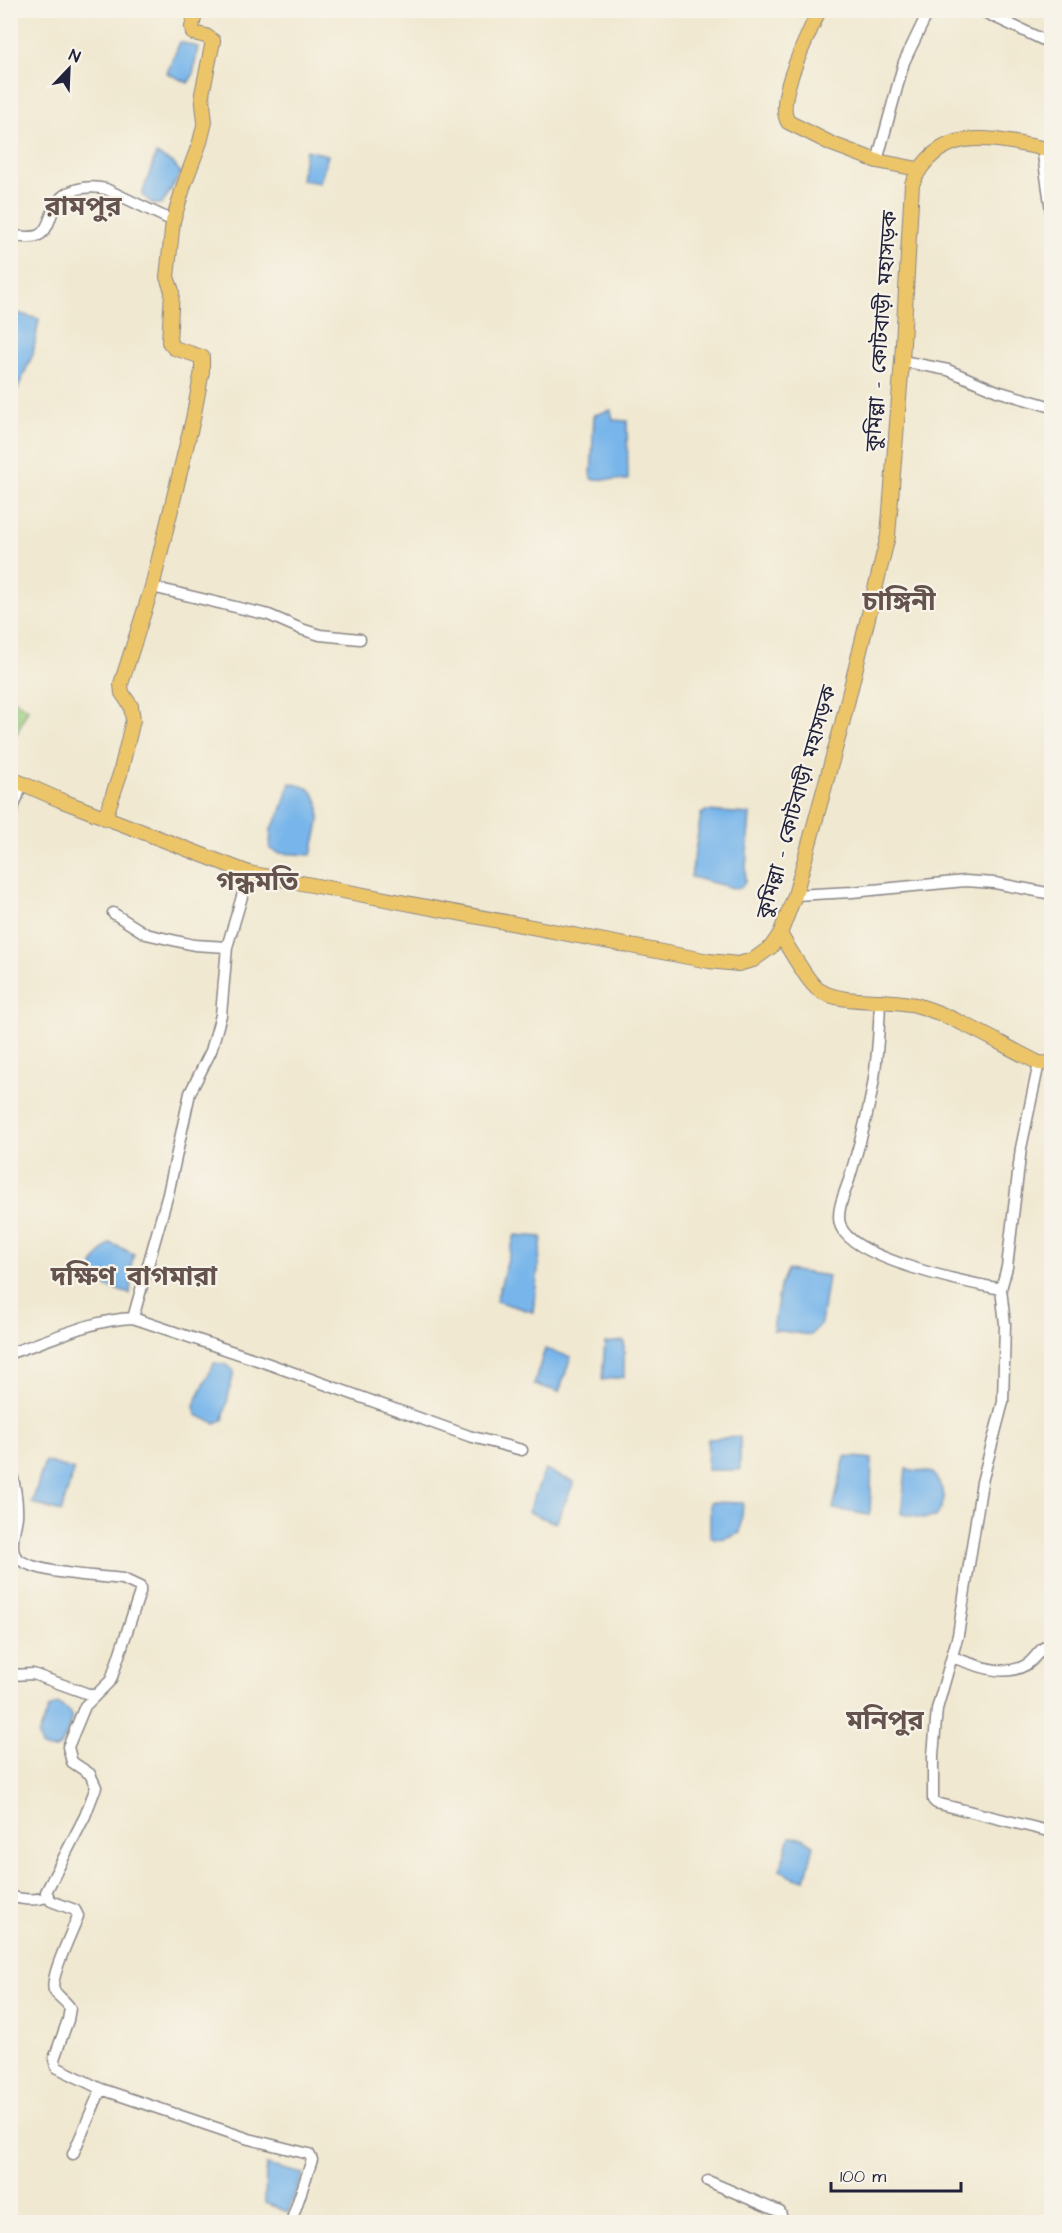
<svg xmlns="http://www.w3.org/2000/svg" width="1062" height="2233" viewBox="0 0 1062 2233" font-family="'Architects Daughter','Noto Sans Bengali',sans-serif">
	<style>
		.green { fill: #94c97a; stroke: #5b765a; stroke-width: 1.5 }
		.water { fill: #77b5ea; stroke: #4c6c92; stroke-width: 1.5 }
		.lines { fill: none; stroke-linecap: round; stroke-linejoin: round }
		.minor-casing { stroke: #898586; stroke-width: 13 }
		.major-casing { stroke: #898586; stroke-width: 16 }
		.minor { stroke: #fff; stroke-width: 10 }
		.major { stroke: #edc569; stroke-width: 14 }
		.labels { text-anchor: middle; stroke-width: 4.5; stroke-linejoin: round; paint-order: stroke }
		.street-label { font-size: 21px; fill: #22223b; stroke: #f7f3e8 }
		.district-label { font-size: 27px; font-weight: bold; fill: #64534e; stroke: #f7f3e8 }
	</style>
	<rect width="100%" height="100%" fill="#f7f3e8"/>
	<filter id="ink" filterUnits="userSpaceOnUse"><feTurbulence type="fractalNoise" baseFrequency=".0167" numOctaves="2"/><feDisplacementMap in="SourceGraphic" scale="12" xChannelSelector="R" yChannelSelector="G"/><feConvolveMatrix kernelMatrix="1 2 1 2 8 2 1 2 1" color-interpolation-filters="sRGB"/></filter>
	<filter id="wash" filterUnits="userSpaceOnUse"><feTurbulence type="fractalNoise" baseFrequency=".008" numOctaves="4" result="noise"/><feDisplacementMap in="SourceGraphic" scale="24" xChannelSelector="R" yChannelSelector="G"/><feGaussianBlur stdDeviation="1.35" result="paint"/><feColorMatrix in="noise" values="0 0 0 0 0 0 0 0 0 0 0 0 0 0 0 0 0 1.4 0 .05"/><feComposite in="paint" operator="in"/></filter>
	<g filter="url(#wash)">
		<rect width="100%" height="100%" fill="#f0e8d0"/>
		<path class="green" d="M 11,698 L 28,709 L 11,746 Z"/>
		<path class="water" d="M 180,42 L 198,47 L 193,75 L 188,83 L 167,73 Z
			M 306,150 L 328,155 L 320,183 L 301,180 Z
			M 156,154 L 173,163 L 181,173 L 162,204 L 153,204 L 142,195 Z
			M 10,311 L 39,319 L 33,354 L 17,390 L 11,388 Z
			M 611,410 L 613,420 L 627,421 L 628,480 L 591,479 L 594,415 Z
			M 290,783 C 296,785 304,786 309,789 C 328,803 316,836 311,855 L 279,853 L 270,849 L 271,829 L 280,814 Z
			M 706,811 L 750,814 L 745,881 L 742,887 L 737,889 L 691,877 L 701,814 Z
			M 515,1235 L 542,1237 L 533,1312 L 496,1301 Z
			M 110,1243 L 134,1254 C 129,1266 132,1281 130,1294 L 92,1282 C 90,1261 97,1258 110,1243 Z
			M 787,1270 L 828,1276 L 821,1323 L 811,1335 L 773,1330 L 780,1286 Z
			M 624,1341 L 624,1377 L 602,1380 L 605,1343 Z
			M 545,1349 L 571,1357 L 559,1392 L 534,1384 Z
			M 214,1363 L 227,1365 L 234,1371 L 223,1420 L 215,1423 L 196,1415 L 194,1405 Z
			M 740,1437 L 740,1470 L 707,1470 L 708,1439 Z
			M 845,1456 L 872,1459 L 870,1515 L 833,1509 Z
			M 45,1461 L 74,1470 L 61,1512 L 32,1503 Z
			M 906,1469 L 933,1473 C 945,1493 949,1496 936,1517 L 923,1518 L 901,1514 Z
			M 545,1470 L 574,1482 L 556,1523 L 528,1512 Z
			M 710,1502 L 743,1503 L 740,1533 C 730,1536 719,1542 710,1536 Z
			M 58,1704 L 68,1710 L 72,1718 C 65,1735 64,1758 41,1746 L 38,1736 L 49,1708 Z
			M 790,1837 L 803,1838 L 814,1845 L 805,1880 L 793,1878 L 780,1869 Z
			M 266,2165 L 303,2174 L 288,2212 L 265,2203 Z"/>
	</g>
	<g filter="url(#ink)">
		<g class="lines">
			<g class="minor-casing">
				<path id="minor" d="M 980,10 L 1052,44
					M 1042,148 L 1052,217
					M 877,161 L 904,62 L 929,10
					M 10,236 C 19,236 32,239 39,235 C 49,230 50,215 55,206 C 64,188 88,185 106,189 L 173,221
					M 902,361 L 948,370 L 997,391 L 1052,407
					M 152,587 L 269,615 L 301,629 L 320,635 L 360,639
					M 10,817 L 22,784
					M 795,895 L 852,892 L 965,881 L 995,883 L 1052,894
					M 113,913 L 146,934 L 194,945 L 227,947
					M 880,1000 C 879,1035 877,1071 869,1105 C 864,1130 856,1155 849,1180 C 845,1192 836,1211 840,1224 C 849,1259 969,1283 1001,1289
					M 10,1002 L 12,1003
					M 1039,1063 L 1021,1148 L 1007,1267 L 1001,1289 L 1005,1324 L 1003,1402 L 982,1482 L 958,1635 L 937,1709 L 933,1755 L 933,1800 L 936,1803 L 1052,1832
					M 133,1318 L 269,1364 L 469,1436 L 522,1450
					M 10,1353 C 52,1340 89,1320 133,1318 L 168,1194 L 190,1093 L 211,1051 L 221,1015 L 227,947 L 249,873
					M 10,1466 C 14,1481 18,1500 17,1516 C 16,1528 10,1541 14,1553 C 21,1574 103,1576 123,1579 L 140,1587 L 140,1592 L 111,1680 L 85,1706 L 68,1747 L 72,1762 L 90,1774 L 96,1787 L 85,1816 L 46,1892 L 51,1901 L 75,1910 L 78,1916 C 73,1930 49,1978 54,1990 C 57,1996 66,2001 70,2008 L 68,2020 L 54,2059 L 56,2067 L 101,2089 L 249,2139 L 309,2154 L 312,2160 L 291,2222
					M 952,1657 C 975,1665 1008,1680 1030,1662 C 1037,1656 1041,1646 1052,1644
					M 10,1675 L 33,1674 L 94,1696
					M 10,1896 C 23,1900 35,1901 47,1897
					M 73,2154 L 101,2089
					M 708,2181 L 780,2212 L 781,2215 L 779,2222"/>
			</g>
			<g class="major-casing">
				<path id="major" d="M 819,10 C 809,35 774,99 788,122 L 832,144 L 877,161 L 918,169
					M 10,778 L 60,800 L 249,873 L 709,961 L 738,964 L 753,960 L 771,947 L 780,934 L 795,895 L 842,724 L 888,536 L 902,361 L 912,184 C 941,120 997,140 1052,150
					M 105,818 L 120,774 L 133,720 L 131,706 L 122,693 L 121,684 L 152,587 L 193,419 L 202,371 L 202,357 L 174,348 L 169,342 L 172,291 L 167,277 L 173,221 L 185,182 L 200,142 L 205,122 L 202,94 L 213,41 L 206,36 L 193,33 L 192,27 L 196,10
					M 780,934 C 789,948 808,983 819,990 C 843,1006 889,997 919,1006 C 961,1019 1000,1044 1039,1063 L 1052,1064"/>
			</g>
			<use href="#minor" class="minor"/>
			<use href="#major" class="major"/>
		</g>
	</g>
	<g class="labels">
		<g class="street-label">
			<text transform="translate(881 331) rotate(-86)" y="7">কুমিল্লা - কোটবাড়ী মহাসড়ক</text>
			<text transform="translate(796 802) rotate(-74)" y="7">কুমিল্লা - কোটবাড়ী মহাসড়ক</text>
		</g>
		<g class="district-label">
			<text x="83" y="215">রামপুর</text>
			<text x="899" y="610">চাঙ্গিনী</text>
			<text x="257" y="890">গন্ধমতি</text>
			<text x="134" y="1285">দক্ষিণ বাগমারা</text>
			<text x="885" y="1729">মনিপুর</text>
		</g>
	</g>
	<rect width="1062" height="2233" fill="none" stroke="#f7f3e8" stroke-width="36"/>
	<g transform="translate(69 69) rotate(23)" stroke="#f7f3e8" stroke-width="4.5" paint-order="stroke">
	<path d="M0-4.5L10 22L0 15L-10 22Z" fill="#22223b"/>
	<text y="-9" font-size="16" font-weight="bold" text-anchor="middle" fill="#22223b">N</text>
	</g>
	<path d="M831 2182v9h130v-9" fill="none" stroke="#22223b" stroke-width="3"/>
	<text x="840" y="2182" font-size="18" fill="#22223b" stroke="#f7f3e8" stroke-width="4.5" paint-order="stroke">100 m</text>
</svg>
